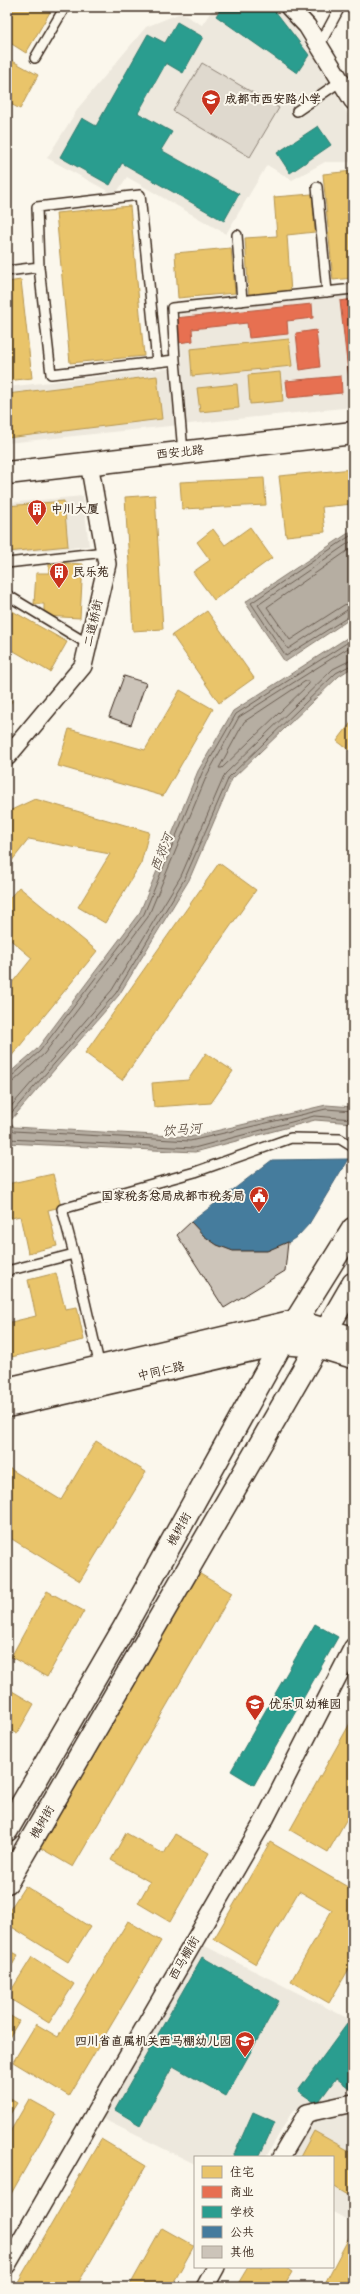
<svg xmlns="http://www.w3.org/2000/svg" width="360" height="2294" viewBox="0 0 360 2294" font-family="Pangolin,'LXGW WenKai TC',sans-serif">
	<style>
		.built { fill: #ede8dd }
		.green { fill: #dfd9ce; stroke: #8d8276 }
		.water { fill: #b6aea2; stroke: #85796d }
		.homes { fill: #e9c46a; stroke: #b59653 }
		.shops { fill: #e76f51; stroke: #b35a42 }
		.schools { fill: #2a9d8f; stroke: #2f7a6d }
		.public { fill: #457b9d; stroke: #426377 }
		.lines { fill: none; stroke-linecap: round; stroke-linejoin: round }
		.shore { stroke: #6c5f53; stroke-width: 1 }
		.building { fill: #ccc4b9; stroke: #3b2a1e }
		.lane-casing { stroke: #3b2a1e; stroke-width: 12 }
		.street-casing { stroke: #3b2a1e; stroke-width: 20 }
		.secondary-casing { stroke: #3b2a1e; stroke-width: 25 }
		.primary-casing { stroke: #3b2a1e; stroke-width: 25 }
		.lane { stroke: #fbf7ec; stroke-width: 9 }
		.street { stroke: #fbf7ec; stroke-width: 17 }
		.secondary { stroke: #fbf7ec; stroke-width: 22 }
		.primary { stroke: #fbf7ec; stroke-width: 22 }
		.labels { text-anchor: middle; stroke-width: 4; stroke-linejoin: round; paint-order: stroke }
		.poi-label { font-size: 12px; font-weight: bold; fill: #3b2a1e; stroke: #fbf7ec; text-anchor: start }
		.street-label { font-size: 12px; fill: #3b2a1e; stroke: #fbf7ec }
		.water-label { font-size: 13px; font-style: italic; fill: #605246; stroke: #fbf7ec }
	</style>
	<rect width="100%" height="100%" fill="#fbf7ec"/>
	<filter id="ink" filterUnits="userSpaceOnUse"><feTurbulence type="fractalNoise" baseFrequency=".025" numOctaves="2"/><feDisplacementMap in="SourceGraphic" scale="8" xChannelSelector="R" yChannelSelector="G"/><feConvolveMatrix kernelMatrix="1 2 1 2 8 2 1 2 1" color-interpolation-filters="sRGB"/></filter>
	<g filter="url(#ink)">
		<path class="built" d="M 214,7 L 280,7 L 325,73 L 353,124 L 353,162 L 325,162 L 292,180 L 267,165 L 226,234 L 127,177 L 115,195 L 47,158 L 79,107 L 146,27 L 181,13 L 202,25 Z
			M 353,293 L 353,407 L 7,443 L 7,387 L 182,367 L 180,313 Z
			M 83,496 L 89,546 L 7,554 L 7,503 Z
			M 201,1944 L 353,2021 L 353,2094 L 293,2110 L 266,2157 L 195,2157 L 195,2164 L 103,2119 Z
			M 353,2103 L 353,2223 L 333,2212 L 333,2157 L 281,2157 L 307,2113 Z"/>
		<path class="green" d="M 202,63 L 279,108 L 250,157 L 173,111 Z"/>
		<path class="water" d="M 353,530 L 353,617 L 285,662 L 245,602 Z
			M 353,634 L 353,667 L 339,676 L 232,779 L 189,880 L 119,995 L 10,1121 L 14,1127 L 190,1137 L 326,1105 L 353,1107 L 353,1123 L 315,1120 L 195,1152 L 7,1143 L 7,1075 L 37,1049 L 140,912 L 198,771 L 233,711 Z"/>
		<path class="homes" d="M 8,7 L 53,7 L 26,53 L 7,41 Z
			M 7,58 L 38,75 L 20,109 L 7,102 Z
			M 353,171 L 353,278 L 333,280 L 323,174 Z
			M 312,194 L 315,232 L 287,235 L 291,293 L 249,297 L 245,238 L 277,236 L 274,197 Z
			M 130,206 L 144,356 L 70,363 L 56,213 Z
			M 231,248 L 235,293 L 178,298 L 175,253 Z
			M 21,280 L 32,378 L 7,381 L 7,282 Z
			M 289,339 L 292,366 L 192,376 L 190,349 Z
			M 280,372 L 283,401 L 250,404 L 248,375 Z
			M 157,376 L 162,419 L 7,438 L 7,394 Z
			M 237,384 L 239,408 L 200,412 L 197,388 Z
			M 353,469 L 353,504 L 322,507 L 325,532 L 286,536 L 279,476 Z
			M 264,478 L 266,505 L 182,509 L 180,482 Z
			M 155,495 L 163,629 L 133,631 L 125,497 Z
			M 64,501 L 68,546 L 7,552 L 7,506 Z
			M 250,527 L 272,558 L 214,600 L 193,572 L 210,560 L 197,542 L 213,529 L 225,545 Z
			M 49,562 L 83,564 L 80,618 L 44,616 L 44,604 L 34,604 L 36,573 L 49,573 Z
			M 7,608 L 67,642 L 50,672 L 7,647 Z
			M 207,611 L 254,678 L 219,703 L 172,635 Z
			M 180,690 L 213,709 L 163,796 L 58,766 L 69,729 L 145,750 Z
			M 7,697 L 12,701 L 7,709 Z
			M 353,720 L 353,753 L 337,741 Z
			M 35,799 L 149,832 L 141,863 L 105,923 L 78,907 L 110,854 L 29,839 L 7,867 L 7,812 Z
			M 219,863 L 256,890 L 122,1080 L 85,1053 Z
			M 19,887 L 97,951 L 10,1058 L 7,1056 L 7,989 L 32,958 L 7,937 L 7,901 Z
			M 206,1053 L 233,1071 L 211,1103 L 154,1107 L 152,1083 L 188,1080 Z
			M 53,1174 L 61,1207 L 48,1210 L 57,1246 L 28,1253 L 20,1216 L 7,1219 L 7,1184 Z
			M 56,1273 L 65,1309 L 77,1307 L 84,1340 L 7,1358 L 7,1323 L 36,1316 L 28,1280 Z
			M 96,1441 L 146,1472 L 80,1581 L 7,1536 L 7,1467 L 61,1500 Z
			M 197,1572 L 232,1593 L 73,1867 L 37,1846 Z
			M 47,1591 L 84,1611 L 47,1677 L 11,1657 Z
			M 7,1688 L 34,1704 L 17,1734 L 7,1728 Z
			M 353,1718 L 353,1808 L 328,1852 L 290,1830 Z
			M 126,1833 L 164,1854 L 175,1834 L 209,1853 L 170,1922 L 138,1903 L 150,1882 L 111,1860 Z
			M 270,1842 L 353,1890 L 353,1962 L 329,2003 L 291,1981 L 332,1910 L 299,1891 L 256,1964 L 214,1939 Z
			M 25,1886 L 90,1927 L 68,1962 L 7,1924 L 7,1914 Z
			M 128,1921 L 161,1941 L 69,2096 L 13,2062 L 36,2024 L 58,2037 Z
			M 7,1949 L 18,1955 L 7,1974 Z
			M 32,1957 L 74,1984 L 49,2023 L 7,1997 Z
			M 7,2014 L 19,2021 L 7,2041 Z
			M 7,2097 L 17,2103 L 7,2119 Z
			M 29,2099 L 56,2114 L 7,2201 L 7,2137 Z
			M 314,2131 L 353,2153 L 353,2185 L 348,2195 L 333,2186 L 333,2157 L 300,2157 Z
			M 101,2139 L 146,2166 L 76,2287 L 15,2287 Z
			M 162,2228 L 194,2246 L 171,2287 L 129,2287 Z
			M 353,2230 L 353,2287 L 323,2287 Z
			M 248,2267 L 285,2267 L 292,2272 L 283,2287 L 236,2287 Z"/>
		<path class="shops" d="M 353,299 L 353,379 L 349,380 L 340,301 Z
			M 312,304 L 313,318 L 287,321 L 288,334 L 249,338 L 247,323 L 192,329 L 193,341 L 178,343 L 175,318 Z
			M 316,330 L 320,367 L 300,370 L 296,333 Z
			M 341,376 L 342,393 L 288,398 L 286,381 Z"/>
		<path class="schools" d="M 222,7 L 272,7 L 309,55 L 297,73 L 216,16 Z
			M 177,22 L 203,37 L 183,73 L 166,63 L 138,113 L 172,132 L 161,150 L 239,194 L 224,221 L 122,163 L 110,185 L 60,157 L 82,118 L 96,126 L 148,34 L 165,43 Z
			M 318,126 L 331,145 L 290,173 L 277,153 Z
			M 315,1624 L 338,1637 L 254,1785 L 231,1771 Z
			M 202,1957 L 279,2001 L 226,2096 L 173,2066 L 140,2125 L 115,2110 Z
			M 347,2024 L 353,2028 L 353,2091 L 336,2078 L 317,2104 L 298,2091 Z
			M 253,2112 L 275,2122 L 259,2157 L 233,2157 Z"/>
		<path class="public" d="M 348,1159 L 309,1224 L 298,1236 L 283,1246 L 267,1251 L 233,1251 L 217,1245 L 204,1236 L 191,1222 L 272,1160 Z"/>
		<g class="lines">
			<path class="shore" d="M 353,534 L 251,603 L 286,656 L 353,614
				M 353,540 L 258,605 L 288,649 L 347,610 L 353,608
				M 353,547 L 267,607 L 290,640 L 344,605 L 353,602
				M 306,681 L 309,681 L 309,684 L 222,768 L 219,768 L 244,722 Z
				M 7,1078 L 11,1077 L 40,1051 L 144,914 L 202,773 L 236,714 L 353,639
				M 7,1083 L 14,1081 L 44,1054 L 148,917 L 207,775 L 239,717 L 353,645
				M 7,1111 L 112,990 L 181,876 L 225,774 L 333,669 L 353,659
				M 7,1118 L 116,993 L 185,878 L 229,777 L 336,673 L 353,664
				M 7,1123 L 14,1131 L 190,1141 L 326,1109 L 353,1111
				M 7,1139 L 194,1148 L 314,1116 L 353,1119"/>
		</g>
		<path class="building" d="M 124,676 L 146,683 L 131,725 L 109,717 Z
			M 191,1222 L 204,1236 L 217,1245 L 233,1251 L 267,1251 L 288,1242 L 285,1271 L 224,1308 L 177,1235 Z"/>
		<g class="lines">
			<g class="lane-casing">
				<path id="lane" d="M 319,46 L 340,7
					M 35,58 L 65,7
					M 297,111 L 341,81
					M 317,187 L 327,292
					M 237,235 L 242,301
					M 39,267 L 37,207 L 140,195 L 157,362
					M 7,271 L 39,267 L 51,374 L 175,360 L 183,452
					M 175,360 L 172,308 L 353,289
					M 7,563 L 105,552
					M 7,595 L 88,644
					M 74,1254 L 62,1209 L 195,1172 L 291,1138 L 340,1139 L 353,1147
					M 7,1271 L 74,1254 L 100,1367"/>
			</g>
			<g class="street-casing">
				<path id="street" d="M 289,7 L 307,26 L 353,101
					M 7,757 L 83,666 L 107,564 L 89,463
					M 281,2157 L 307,2113 L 353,2103
					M 7,2265 L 266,1817 L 353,1647
					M 205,2287 L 216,2267"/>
			</g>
			<g class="secondary-casing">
				<path id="secondary" d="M 7,473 L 353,433
					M 7,1389 L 295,1321 L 353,1338
					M 7,1406 L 282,1343 L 317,1346 L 353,1357"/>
			</g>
			<g class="primary-casing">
				<path id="primary" d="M 7,1830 L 124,1628 L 282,1343 L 353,1229
					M 7,1882 L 353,1284"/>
			</g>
			<use href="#lane" class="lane"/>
			<use href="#street" class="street"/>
			<use href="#secondary" class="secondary"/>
			<use href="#primary" class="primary"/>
		</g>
	</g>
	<defs>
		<g id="school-pin" transform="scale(1)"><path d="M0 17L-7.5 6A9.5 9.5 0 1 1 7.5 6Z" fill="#c8321e" stroke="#fbf7ec"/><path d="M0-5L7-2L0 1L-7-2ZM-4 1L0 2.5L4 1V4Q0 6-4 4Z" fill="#fff"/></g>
		<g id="building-pin" transform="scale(1)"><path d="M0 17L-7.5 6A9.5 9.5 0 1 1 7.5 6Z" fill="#c8321e" stroke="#fbf7ec"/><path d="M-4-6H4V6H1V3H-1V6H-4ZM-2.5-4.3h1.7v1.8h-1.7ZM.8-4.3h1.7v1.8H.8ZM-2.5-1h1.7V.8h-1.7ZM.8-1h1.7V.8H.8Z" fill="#fff"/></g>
		<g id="civic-pin" transform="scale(1)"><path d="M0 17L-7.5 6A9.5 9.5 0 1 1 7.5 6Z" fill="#c8321e" stroke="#fbf7ec"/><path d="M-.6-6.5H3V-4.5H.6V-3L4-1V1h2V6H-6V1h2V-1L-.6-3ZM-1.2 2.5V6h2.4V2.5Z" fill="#fff"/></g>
	</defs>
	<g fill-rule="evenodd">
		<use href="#school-pin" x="211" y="99"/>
		<use href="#building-pin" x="37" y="509"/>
		<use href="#building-pin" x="59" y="572"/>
		<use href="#civic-pin" x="259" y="1196"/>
		<use href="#school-pin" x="255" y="1704"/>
		<use href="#school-pin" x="245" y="2041"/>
	</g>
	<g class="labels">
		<g class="poi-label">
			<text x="225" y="103">成都市西安路小学</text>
			<text x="51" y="513">中川大厦</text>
			<text x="73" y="576">民乐苑</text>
			<text x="245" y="1200" text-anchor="end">国家税务总局成都市税务局</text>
			<text x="269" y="1708">优乐贝幼稚园</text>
			<text x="231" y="2045" text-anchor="end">四川省直属机关西马棚幼儿园</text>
		</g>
		<g class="street-label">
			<text transform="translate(180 452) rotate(-6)" y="4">西安北路</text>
			<text transform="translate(93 623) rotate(-77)" y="4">二道桥街</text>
			<text transform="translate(161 1371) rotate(-13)" y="4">中同仁路</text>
			<text transform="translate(179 1529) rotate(-61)" y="4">槐树街</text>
			<text transform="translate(42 1822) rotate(-60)" y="4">槐树街</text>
			<text transform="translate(184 1958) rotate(-60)" y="4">西马棚街</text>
		</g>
		<g class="water-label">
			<text transform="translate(161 852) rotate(-68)" y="5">西郊河</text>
			<text transform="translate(182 1129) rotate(-5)" y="5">饮马河</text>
		</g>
	</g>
	<rect width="360" height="2294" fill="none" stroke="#fbf7ec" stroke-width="24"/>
	<rect x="12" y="12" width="336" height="2270" fill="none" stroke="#3b2a1e" stroke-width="1.5" filter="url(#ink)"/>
	<rect x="194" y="2156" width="140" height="112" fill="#fbf7ec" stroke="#aea59a"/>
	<rect x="202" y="2166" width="20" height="12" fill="#e9c46a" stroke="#aea59a"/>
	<text x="230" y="2176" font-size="12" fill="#3b2a1e">住宅</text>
	<rect x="202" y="2186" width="20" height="12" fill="#e76f51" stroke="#aea59a"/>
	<text x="230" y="2196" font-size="12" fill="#3b2a1e">商业</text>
	<rect x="202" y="2206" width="20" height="12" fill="#2a9d8f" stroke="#aea59a"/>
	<text x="230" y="2216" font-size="12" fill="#3b2a1e">学校</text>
	<rect x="202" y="2226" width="20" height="12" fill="#457b9d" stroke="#aea59a"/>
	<text x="230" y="2236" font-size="12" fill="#3b2a1e">公共</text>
	<rect x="202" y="2246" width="20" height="12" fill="#ccc4b9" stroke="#aea59a"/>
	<text x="230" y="2256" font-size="12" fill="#3b2a1e">其他</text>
</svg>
